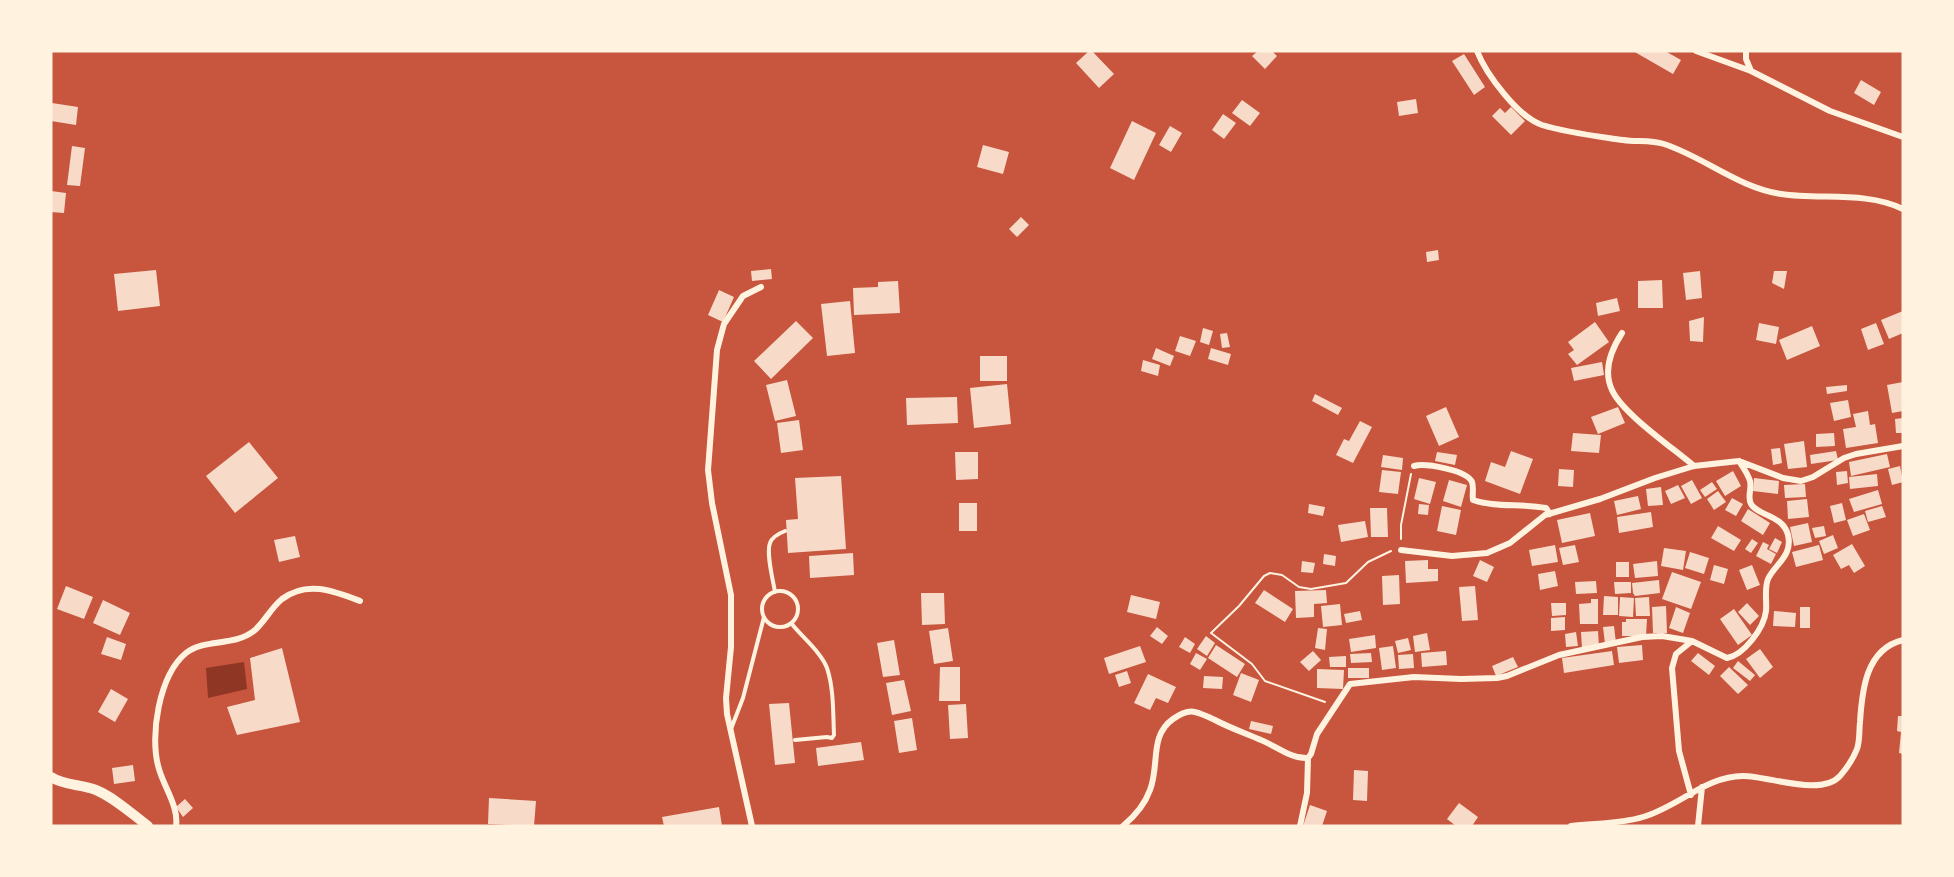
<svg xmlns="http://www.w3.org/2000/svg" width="1954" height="877" viewBox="0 0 1954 877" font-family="'Titillium Web',sans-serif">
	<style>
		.water { fill: #8f3625 }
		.building { fill: #f7dbc8 }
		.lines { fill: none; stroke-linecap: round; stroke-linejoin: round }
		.path { stroke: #fff3e0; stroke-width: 2 }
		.service { stroke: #fff3e0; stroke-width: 4 }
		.minor { stroke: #fff3e0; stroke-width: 6 }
		.secondary { stroke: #fff3e0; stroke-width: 10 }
	</style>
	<rect width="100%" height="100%" fill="#c8553d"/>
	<path class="water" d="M 244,662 L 247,689 L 208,698 L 206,668 Z"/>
	<path class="building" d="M 1089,51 L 1092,51 L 1114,74 L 1099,88 L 1076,63 Z
		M 1258,51 L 1272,51 L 1277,56 L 1265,69 L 1252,56 Z
		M 1633,51 L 1665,51 L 1681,60 L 1673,74 Z
		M 1464,54 L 1485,87 L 1474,95 L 1452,61 Z
		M 1861,80 L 1881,92 L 1874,105 L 1854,93 Z
		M 1416,99 L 1418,113 L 1399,116 L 1397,102 Z
		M 1242,100 L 1260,113 L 1250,126 L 1232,113 Z
		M 52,103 L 78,107 L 76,125 L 51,121 Z
		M 1511,107 L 1525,121 L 1511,135 L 1492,116 L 1500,108 L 1505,113 Z
		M 1223,114 L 1236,123 L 1224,139 L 1212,130 Z
		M 1132,121 L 1156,133 L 1134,180 L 1110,168 Z
		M 1170,126 L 1182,133 L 1171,152 L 1159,145 Z
		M 983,145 L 1009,152 L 1003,174 L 977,167 Z
		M 72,146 L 85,148 L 80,186 L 67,185 Z
		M 51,191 L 66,193 L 64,213 L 51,212 Z
		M 1021,217 L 1029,225 L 1017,237 L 1009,229 Z
		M 1438,250 L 1439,260 L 1427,262 L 1426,252 Z
		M 771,269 L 772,279 L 752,281 L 751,271 Z
		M 156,270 L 160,306 L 118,311 L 114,274 Z
		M 1700,271 L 1702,298 L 1686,300 L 1683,273 Z
		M 1774,271 L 1787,271 L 1784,289 L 1772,283 Z
		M 1662,280 L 1663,308 L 1638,308 L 1638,281 Z
		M 898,281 L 900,313 L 854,315 L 853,288 L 878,287 L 878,282 Z
		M 719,290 L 734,297 L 723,322 L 708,315 Z
		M 1617,298 L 1620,311 L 1598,316 L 1596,303 Z
		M 850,301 L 855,353 L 827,356 L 821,304 Z
		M 1903,311 L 1903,333 L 1889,339 L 1881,320 Z
		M 1704,317 L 1703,342 L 1690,341 L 1689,321 Z
		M 796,321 L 813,338 L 771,379 L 754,361 Z
		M 1595,322 L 1609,342 L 1577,365 L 1568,354 L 1574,350 L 1568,342 Z
		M 1759,323 L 1779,327 L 1776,344 L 1756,340 Z
		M 1876,323 L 1884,344 L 1868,350 L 1861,329 Z
		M 1812,326 L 1820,346 L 1787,360 L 1779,340 Z
		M 1203,328 L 1213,331 L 1209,345 L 1200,342 Z
		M 1227,333 L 1230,347 L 1222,348 L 1220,334 Z
		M 1180,336 L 1196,341 L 1190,356 L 1175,351 Z
		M 1156,348 L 1174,356 L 1170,366 L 1152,359 Z
		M 1211,348 L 1231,354 L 1228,365 L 1208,359 Z
		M 980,356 L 1007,356 L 1007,381 L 980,381 Z
		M 1143,360 L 1160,365 L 1158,376 L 1141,371 Z
		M 1602,362 L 1604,375 L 1574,381 L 1571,368 Z
		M 787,380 L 796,416 L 775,421 L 766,385 Z
		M 1903,382 L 1903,411 L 1892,413 L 1887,385 Z
		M 1007,384 L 1011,424 L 974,428 L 970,388 Z
		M 1847,385 L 1847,391 L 1827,394 L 1826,387 Z
		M 1315,394 L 1342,408 L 1338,415 L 1312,401 Z
		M 957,397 L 958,423 L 907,425 L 906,398 Z
		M 1848,400 L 1851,417 L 1834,421 L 1830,403 Z
		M 1446,407 L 1459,437 L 1439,446 L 1426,416 Z
		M 1618,407 L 1625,423 L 1598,434 L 1591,417 Z
		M 1868,411 L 1870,425 L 1875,424 L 1878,443 L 1846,448 L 1843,429 L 1856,427 L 1853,414 Z
		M 1903,418 L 1903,433 L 1896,433 L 1895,419 Z
		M 799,420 L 803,450 L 781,453 L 777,423 Z
		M 1360,421 L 1372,427 L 1353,463 L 1336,455 L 1344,439 L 1349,441 Z
		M 1573,433 L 1601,435 L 1599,453 L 1571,451 Z
		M 1834,433 L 1835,446 L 1816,447 L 1816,434 Z
		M 1804,441 L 1807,467 L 1788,469 L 1784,444 Z
		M 249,442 L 278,478 L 235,513 L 206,476 Z
		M 1780,448 L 1782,463 L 1773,465 L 1771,449 Z
		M 1511,451 L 1533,459 L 1520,494 L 1485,481 L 1491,462 L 1505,467 Z
		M 1836,451 L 1838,460 L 1811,464 L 1810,455 Z
		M 955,452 L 978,452 L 978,479 L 956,480 Z
		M 1437,452 L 1457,455 L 1455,465 L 1435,461 Z
		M 1887,454 L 1890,467 L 1851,476 L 1849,462 Z
		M 1383,455 L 1403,458 L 1402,470 L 1381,467 Z
		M 1900,466 L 1903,482 L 1892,485 L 1888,469 Z
		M 1559,469 L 1574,470 L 1573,487 L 1558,486 Z
		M 1382,470 L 1401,472 L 1398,494 L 1379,492 Z
		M 1733,471 L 1741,486 L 1725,496 L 1716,481 Z
		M 1847,471 L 1848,483 L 1837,485 L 1836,472 Z
		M 1877,474 L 1878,486 L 1850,489 L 1849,477 Z
		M 841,476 L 846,549 L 788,553 L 786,520 L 798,519 L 795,478 Z
		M 1419,478 L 1436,482 L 1430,504 L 1414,499 Z
		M 1754,478 L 1779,481 L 1778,494 L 1753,491 Z
		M 1449,480 L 1467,485 L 1461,507 L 1443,501 Z
		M 1692,480 L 1702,498 L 1691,504 L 1681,486 Z
		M 1712,482 L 1717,489 L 1705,497 L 1700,490 Z
		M 1805,484 L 1806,497 L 1785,498 L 1784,485 Z
		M 1678,485 L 1685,498 L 1671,504 L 1665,491 Z
		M 1661,487 L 1663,505 L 1648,506 L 1646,489 Z
		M 1878,490 L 1882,504 L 1854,512 L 1849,499 Z
		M 1718,491 L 1726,502 L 1714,510 L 1707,499 Z
		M 1638,496 L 1641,509 L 1617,515 L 1614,501 Z
		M 1732,498 L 1743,504 L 1736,516 L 1725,510 Z
		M 1807,499 L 1809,517 L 1788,519 L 1787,501 Z
		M 959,503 L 977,503 L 977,531 L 959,531 Z
		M 1842,503 L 1846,520 L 1834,523 L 1830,506 Z
		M 1309,504 L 1325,507 L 1323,516 L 1308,513 Z
		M 1419,504 L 1429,505 L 1428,515 L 1418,514 Z
		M 1442,506 L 1461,510 L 1456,535 L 1437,531 Z
		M 1882,506 L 1886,517 L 1868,522 L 1865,511 Z
		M 1370,508 L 1387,508 L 1388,537 L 1371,537 Z
		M 1748,509 L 1770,523 L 1763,535 L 1741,521 Z
		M 1651,512 L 1653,527 L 1619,533 L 1617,517 Z
		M 1590,513 L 1595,536 L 1562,543 L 1557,520 Z
		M 1864,514 L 1870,530 L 1853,536 L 1847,520 Z
		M 1365,521 L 1368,537 L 1341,542 L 1338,525 Z
		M 1808,523 L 1812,542 L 1794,546 L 1790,527 Z
		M 1718,526 L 1741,540 L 1734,551 L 1711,538 Z
		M 1824,526 L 1826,536 L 1815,538 L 1812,528 Z
		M 1833,535 L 1838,548 L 1824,554 L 1819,541 Z
		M 295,536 L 300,557 L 279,562 L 274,540 Z
		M 1775,538 L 1782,542 L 1777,553 L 1769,549 Z
		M 1752,539 L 1758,543 L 1751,553 L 1745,549 Z
		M 1763,542 L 1769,545 L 1767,549 L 1776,554 L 1771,564 L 1756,556 Z
		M 1852,544 L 1865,566 L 1854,573 L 1849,565 L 1841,569 L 1833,555 Z
		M 1555,545 L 1558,562 L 1532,566 L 1529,550 Z
		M 1575,545 L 1579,562 L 1563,565 L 1559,548 Z
		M 1819,545 L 1823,560 L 1796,567 L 1792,552 Z
		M 1664,548 L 1686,551 L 1683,570 L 1661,566 Z
		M 1690,552 L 1709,558 L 1704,574 L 1685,568 Z
		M 853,553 L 854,575 L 810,578 L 809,556 Z
		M 1324,554 L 1336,556 L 1335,566 L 1323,564 Z
		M 1428,560 L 1428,569 L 1438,569 L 1438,581 L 1406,583 L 1405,561 Z
		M 1480,560 L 1494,567 L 1487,582 L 1473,576 Z
		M 1302,561 L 1315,563 L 1313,573 L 1301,572 Z
		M 1657,561 L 1658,576 L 1635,578 L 1633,564 Z
		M 1616,562 L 1629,562 L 1629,577 L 1616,577 Z
		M 1714,565 L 1728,569 L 1724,584 L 1710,580 Z
		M 1752,565 L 1760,585 L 1747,590 L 1739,570 Z
		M 1555,571 L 1558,586 L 1540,590 L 1538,574 Z
		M 1672,572 L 1701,582 L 1691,609 L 1662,599 Z
		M 1399,575 L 1400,604 L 1383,605 L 1382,576 Z
		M 1659,580 L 1660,593 L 1635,596 L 1633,593 L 1632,583 Z
		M 1596,581 L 1597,593 L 1576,594 L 1575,582 Z
		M 1614,582 L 1631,582 L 1631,593 L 1615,594 Z
		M 66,586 L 93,597 L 84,619 L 57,609 Z
		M 1475,586 L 1478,620 L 1462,621 L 1459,587 Z
		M 1264,590 L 1293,609 L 1285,622 L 1255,603 Z
		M 1326,590 L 1327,603 L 1314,604 L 1314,617 L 1296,618 L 1295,591 Z
		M 921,593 L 944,593 L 945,624 L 922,625 Z
		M 1131,595 L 1160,602 L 1156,619 L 1127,612 Z
		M 1604,596 L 1618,597 L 1618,615 L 1603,615 Z
		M 1620,597 L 1634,598 L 1633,617 L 1619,616 Z
		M 1649,597 L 1650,616 L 1636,616 L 1635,598 Z
		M 1591,599 L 1598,599 L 1598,624 L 1580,624 L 1579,604 L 1591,603 Z
		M 103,600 L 130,613 L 120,635 L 93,623 Z
		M 1551,603 L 1566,603 L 1566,615 L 1552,616 Z
		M 1747,603 L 1759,616 L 1750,625 L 1738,612 Z
		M 1340,604 L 1342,625 L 1323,627 L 1321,606 Z
		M 1666,606 L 1667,633 L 1653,633 L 1652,607 Z
		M 1676,607 L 1690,613 L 1683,633 L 1669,628 Z
		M 1800,607 L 1810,607 L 1810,628 L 1800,628 Z
		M 1734,609 L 1752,635 L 1738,645 L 1720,619 Z
		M 1360,611 L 1362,620 L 1346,623 L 1344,614 Z
		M 1774,611 L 1796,613 L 1795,627 L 1773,626 Z
		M 1565,617 L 1565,630 L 1551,631 L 1551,618 Z
		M 1626,619 L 1647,619 L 1646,636 L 1622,636 L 1622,622 L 1626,622 Z
		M 1614,626 L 1616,643 L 1605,644 L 1603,627 Z
		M 1157,627 L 1168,636 L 1162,644 L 1150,636 Z
		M 948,628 L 953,661 L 934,664 L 929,631 Z
		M 1318,628 L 1327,629 L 1325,650 L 1315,648 Z
		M 1598,631 L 1599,647 L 1582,648 L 1581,632 Z
		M 1576,632 L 1578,646 L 1566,647 L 1565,634 Z
		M 1427,633 L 1430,650 L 1415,652 L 1413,636 Z
		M 1375,635 L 1376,648 L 1351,652 L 1349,639 Z
		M 1206,636 L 1215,643 L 1207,656 L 1197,649 Z
		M 107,637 L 126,644 L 121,660 L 101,654 Z
		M 1185,637 L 1195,644 L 1190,653 L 1179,647 Z
		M 1408,638 L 1411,650 L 1398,653 L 1395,641 Z
		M 894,640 L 900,675 L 883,677 L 877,643 Z
		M 1216,645 L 1245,664 L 1237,677 L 1208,658 Z
		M 1642,645 L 1643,660 L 1619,663 L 1617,647 Z
		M 1140,646 L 1146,662 L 1109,674 L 1104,658 Z
		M 1393,646 L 1396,668 L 1382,670 L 1379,648 Z
		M 282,648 L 300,722 L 237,735 L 227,707 L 255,700 L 250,658 Z
		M 1760,649 L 1773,667 L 1760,678 L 1746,659 Z
		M 1313,651 L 1321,660 L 1309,671 L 1300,662 Z
		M 1446,651 L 1447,665 L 1422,667 L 1421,653 Z
		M 1612,651 L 1614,665 L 1564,673 L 1562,658 Z
		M 1196,653 L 1207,659 L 1200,670 L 1190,664 Z
		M 1371,653 L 1372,662 L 1351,663 L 1350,654 Z
		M 1698,653 L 1715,666 L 1709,675 L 1691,661 Z
		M 1413,654 L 1414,668 L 1399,669 L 1398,655 Z
		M 1346,656 L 1346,667 L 1330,667 L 1329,657 Z
		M 1513,657 L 1518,667 L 1496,676 L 1492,666 Z
		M 1738,661 L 1755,675 L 1750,681 L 1733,668 Z
		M 940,667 L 960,667 L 960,701 L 939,701 Z
		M 1729,667 L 1748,685 L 1738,694 L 1720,676 Z
		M 1348,668 L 1369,668 L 1369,678 L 1348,678 Z
		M 1317,669 L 1344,670 L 1343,689 L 1317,688 Z
		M 1127,671 L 1131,683 L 1119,687 L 1115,675 Z
		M 1241,673 L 1259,680 L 1251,702 L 1233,695 Z
		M 1148,674 L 1176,687 L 1168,703 L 1156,698 L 1150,710 L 1134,703 Z
		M 1204,676 L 1223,677 L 1222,689 L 1203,688 Z
		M 904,680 L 911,711 L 892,715 L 886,683 Z
		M 111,689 L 128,699 L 115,722 L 98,712 Z
		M 789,703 L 795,763 L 775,765 L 769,704 Z
		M 966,704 L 968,738 L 950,739 L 948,705 Z
		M 1898,716 L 1903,716 L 1903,754 L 1899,753 L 1901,732 L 1897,731 Z
		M 912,718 L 917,750 L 899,753 L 894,721 Z
		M 1251,721 L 1273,726 L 1271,734 L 1249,729 Z
		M 861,742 L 864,760 L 818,766 L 816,748 Z
		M 133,765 L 135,781 L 114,784 L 112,768 Z
		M 1354,770 L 1368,771 L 1367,801 L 1353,800 Z
		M 489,798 L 536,801 L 534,826 L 488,824 Z
		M 185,799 L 193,808 L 183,817 L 176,807 Z
		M 1459,803 L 1478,817 L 1472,826 L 1456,826 L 1447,819 Z
		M 1310,805 L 1327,811 L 1322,826 L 1303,826 Z
		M 719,807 L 722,826 L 664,826 L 662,817 Z"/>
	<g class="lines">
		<path class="path" d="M 1401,539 L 1401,525 L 1411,474
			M 1325,702 L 1265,681 L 1252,664 L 1211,633 L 1239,606 L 1264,576 L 1270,573 L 1282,575 L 1299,587 L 1311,589 L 1346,583 L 1368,562 L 1391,551"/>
		<path class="service" d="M762 609a18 18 0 1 1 36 0a18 18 0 1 1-36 0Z
			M 775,592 C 773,580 766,553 770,543 C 772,537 780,533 785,531
			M 791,623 C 802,637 821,652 827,668 C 834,689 833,714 834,735 L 832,738 L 827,737 L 795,740
			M 731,729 L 743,698 L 764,617"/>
		<path class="minor" d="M 1477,51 C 1486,74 1518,117 1542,125 C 1568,133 1596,136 1623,140 C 1636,142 1651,140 1664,144 C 1704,157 1739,188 1781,194 C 1821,200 1866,191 1903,209
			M 1696,51 L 1751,71
			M 1746,51 L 1746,59 L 1751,71 L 1830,111 L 1903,137
			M 1622,333 C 1611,350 1603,371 1612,390 C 1622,413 1673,448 1694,466
			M 1414,466 C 1425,463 1467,470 1472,482 C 1474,487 1472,495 1473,500 C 1496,508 1522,503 1546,508 L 1550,514
			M 1401,550 L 1452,556 L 1487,553 L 1510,543 L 1545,515 L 1600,499 L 1655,478 L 1694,466 L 1739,461 L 1783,478 L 1801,481 L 1813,477 L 1844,458 L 1856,454 L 1903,446
			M 1691,795 L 1679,751 L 1672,668 L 1676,654 L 1692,641 L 1727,658 C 1744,655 1764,628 1766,611 C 1767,601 1764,589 1768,579 C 1775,564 1793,556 1788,535 C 1783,515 1758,516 1751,504 C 1747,497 1752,489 1750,481 C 1748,474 1743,467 1739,461
			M 176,826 C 179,807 164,787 159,769 C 149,737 159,675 186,653 C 205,638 235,647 255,630 C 265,621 271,608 282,599 C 307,580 334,591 360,601
			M 752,826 L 727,714 L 726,698 L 731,647 L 731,595 L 712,503 L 708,470 L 717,350 L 724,324 L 743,296 L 761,287
			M 1123,826 C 1135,816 1145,804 1150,790 C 1160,764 1149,736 1173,719 C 1191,706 1197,712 1215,720 C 1230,728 1245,733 1261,740 C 1276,746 1291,759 1308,758
			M 1300,826 L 1307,793 L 1308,758 L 1311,754 L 1317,734 L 1350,684 L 1414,677 L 1461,679 L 1497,678 L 1507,676 L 1559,655 L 1642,637 L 1662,636 L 1692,641
			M 1571,826 C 1595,823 1620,824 1643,817 C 1678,807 1706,776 1743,776 C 1769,776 1821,797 1840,776 C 1847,768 1853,759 1857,749 C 1860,741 1859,730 1860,722 C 1862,690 1866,649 1903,640
			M 1698,826 L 1702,787"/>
		<path class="secondary" d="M 51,777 C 65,786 81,784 96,790 C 115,798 132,814 148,826"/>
	</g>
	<rect width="1954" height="877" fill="none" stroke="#fff3e0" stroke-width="105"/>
</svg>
